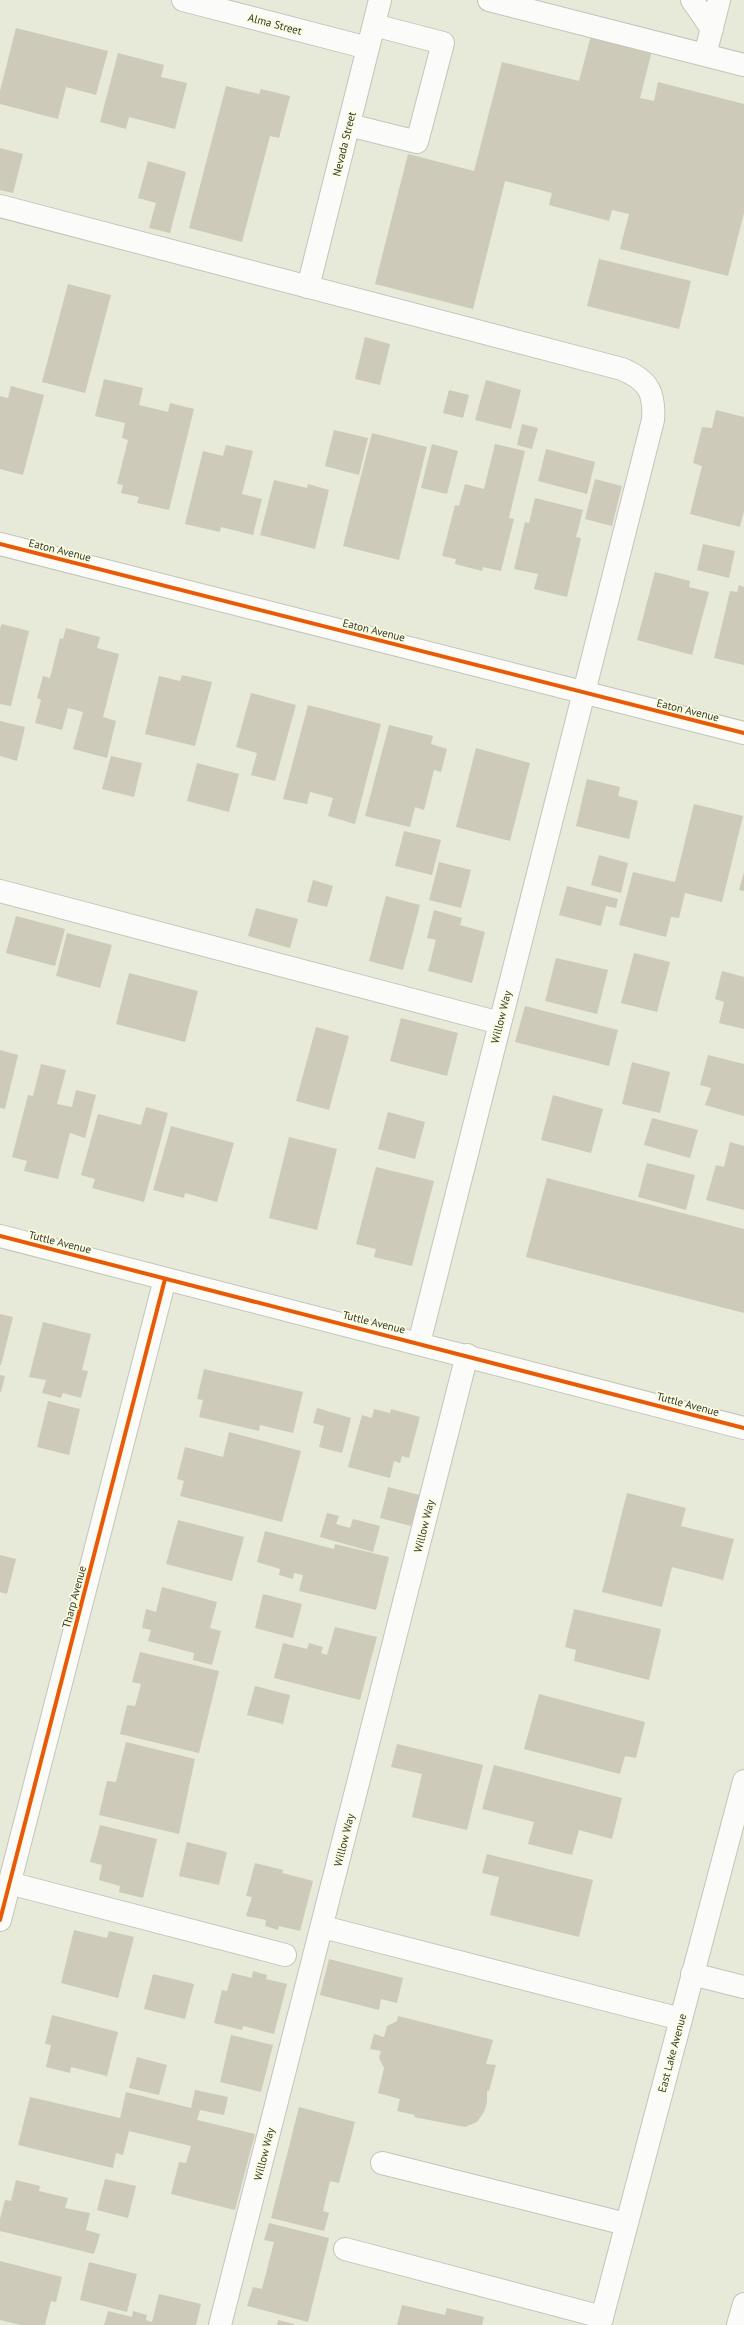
<svg xmlns="http://www.w3.org/2000/svg" width="744" height="2325" viewBox="0 0 744 2325" font-family="'PT Sans',sans-serif">
	<style>
		.building { fill: #cdcaba }
		.lines { fill: none; stroke-linecap: round; stroke-linejoin: round }
		.service-casing { stroke: #c4c5b9; stroke-width: 24 }
		.minor-casing { stroke: #c4c5b9; stroke-width: 24 }
		.tertiary-casing { stroke: #c4c5b9; stroke-width: 24 }
		.primary-casing { stroke: #c4c5b9; stroke-width: 24 }
		.service { stroke: #fbfcf9; stroke-width: 22 }
		.minor { stroke: #fbfcf9; stroke-width: 22 }
		.tertiary { stroke: #fbfcf9; stroke-width: 22 }
		.primary { stroke: #fbfcf9; stroke-width: 22 }
		.cycleway-casing { stroke: #fafce0; stroke-width: 6 }
		.cycleway { stroke: #e8590c; stroke-width: 4 }
		.labels { text-anchor: middle; stroke-width: 3.5; stroke-linejoin: round; paint-order: stroke }
		.street-label { font-size: 11px; fill: #37372d; stroke: #fafce0 }
	</style>
	<rect width="100%" height="100%" fill="#e7e9d9"/>
	<path class="building" d="M 16,28 L 108,51 L 96,95 L 66,87 L 58,119 L 0,104 L 0,91 Z
		M 593,28 L 654,43 L 640,98 L 654,101 L 658,82 L 744,104 L 744,213 L 728,276 L 620,249 L 629,214 L 612,210 L 609,221 L 549,205 L 552,193 L 505,181 L 473,309 L 375,284 L 408,154 L 474,171 L 502,62 L 579,81 Z
		M 118,53 L 164,65 L 161,77 L 187,83 L 175,129 L 129,117 L 126,129 L 100,122 Z
		M 226,86 L 259,94 L 261,89 L 290,96 L 279,138 L 270,136 L 242,242 L 189,228 Z
		M 0,148 L 23,154 L 13,193 L 0,190 Z
		M 148,161 L 186,172 L 170,233 L 149,228 L 156,203 L 138,198 Z
		M 599,259 L 691,281 L 679,329 L 587,306 Z
		M 68,284 L 111,295 L 85,393 L 42,382 Z
		M 365,337 L 390,344 L 380,385 L 355,379 Z
		M 104,379 L 143,388 L 139,405 L 168,412 L 170,403 L 194,409 L 169,510 L 137,503 L 139,497 L 121,493 L 123,485 L 117,484 L 128,440 L 122,438 L 125,423 L 95,416 Z
		M 486,380 L 521,390 L 511,429 L 475,420 Z
		M 11,386 L 44,395 L 23,475 L 0,469 L 0,396 L 8,398 Z
		M 449,390 L 469,395 L 463,418 L 443,413 Z
		M 716,410 L 744,417 L 744,511 L 740,527 L 690,514 L 702,466 L 693,463 L 702,427 L 712,428 Z
		M 522,424 L 538,428 L 532,449 L 517,445 Z
		M 334,430 L 368,438 L 359,475 L 325,466 Z
		M 372,433 L 427,447 L 399,560 L 343,546 Z
		M 432,444 L 458,451 L 447,494 L 421,488 Z
		M 495,444 L 525,451 L 509,518 L 514,519 L 501,571 L 483,567 L 482,571 L 455,564 L 456,559 L 442,556 L 455,505 L 459,506 L 465,484 L 484,489 Z
		M 226,445 L 253,451 L 242,494 L 262,499 L 253,535 L 221,527 L 220,532 L 185,524 L 203,451 L 223,456 Z
		M 546,449 L 595,462 L 587,494 L 538,481 Z
		M 595,479 L 622,486 L 612,526 L 585,519 Z
		M 274,480 L 307,488 L 308,484 L 329,490 L 315,549 L 260,535 Z
		M 535,498 L 583,510 L 576,537 L 581,538 L 567,597 L 534,589 L 538,574 L 514,569 L 525,522 L 529,523 Z
		M 703,544 L 735,551 L 729,578 L 697,570 Z
		M 655,572 L 690,581 L 689,587 L 709,592 L 692,655 L 637,640 Z
		M 739,585 L 744,587 L 744,665 L 714,658 L 730,591 L 737,592 Z
		M 2,624 L 29,631 L 11,706 L 0,704 L 0,628 Z
		M 66,628 L 100,637 L 97,648 L 119,654 L 103,717 L 116,721 L 107,758 L 73,749 L 83,712 L 68,708 L 62,730 L 35,723 L 41,700 L 37,698 L 43,676 L 50,678 L 60,638 L 63,639 Z
		M 182,675 L 212,682 L 195,746 L 145,734 L 159,676 L 180,681 Z
		M 251,693 L 296,705 L 275,781 L 251,775 L 257,753 L 236,747 Z
		M 308,705 L 381,724 L 355,824 L 328,816 L 333,798 L 310,792 L 307,804 L 283,799 Z
		M 0,721 L 25,727 L 17,761 L 0,756 Z
		M 389,725 L 433,736 L 431,744 L 447,749 L 441,772 L 434,770 L 424,810 L 415,807 L 410,827 L 365,816 Z
		M 476,748 L 530,763 L 510,841 L 456,827 Z
		M 111,756 L 142,763 L 134,797 L 102,789 Z
		M 197,763 L 239,774 L 229,812 L 187,801 Z
		M 587,779 L 620,787 L 618,796 L 638,801 L 629,839 L 576,826 Z
		M 694,804 L 743,816 L 722,902 L 685,893 L 679,918 L 671,917 L 666,937 L 619,925 L 633,872 L 675,882 Z
		M 404,831 L 441,840 L 432,875 L 395,866 Z
		M 599,855 L 628,863 L 621,893 L 591,885 Z
		M 439,862 L 471,870 L 461,908 L 429,900 Z
		M 744,872 L 744,891 L 739,890 Z
		M 313,880 L 333,886 L 327,907 L 307,902 Z
		M 567,886 L 618,899 L 616,908 L 606,906 L 601,926 L 559,915 Z
		M 386,896 L 420,905 L 403,970 L 369,961 Z
		M 256,908 L 298,919 L 290,948 L 248,936 Z
		M 434,910 L 462,918 L 460,925 L 485,932 L 472,983 L 428,971 L 436,940 L 427,938 Z
		M 16,916 L 65,929 L 55,966 L 6,953 Z
		M 67,933 L 112,945 L 100,988 L 56,976 Z
		M 634,953 L 670,962 L 657,1012 L 621,1003 Z
		M 556,958 L 608,970 L 597,1014 L 545,1001 Z
		M 722,971 L 744,977 L 744,1029 L 719,1023 L 724,1002 L 715,999 Z
		M 129,973 L 198,991 L 185,1042 L 116,1024 Z
		M 525,1006 L 618,1030 L 609,1066 L 515,1042 Z
		M 401,1018 L 458,1033 L 447,1076 L 390,1061 Z
		M 316,1027 L 349,1036 L 329,1110 L 296,1101 Z
		M 0,1050 L 18,1055 L 5,1109 L 0,1108 Z
		M 708,1055 L 744,1064 L 744,1116 L 705,1105 L 711,1088 L 700,1085 Z
		M 632,1062 L 670,1072 L 660,1113 L 622,1104 Z
		M 41,1064 L 66,1070 L 57,1104 L 72,1107 L 76,1090 L 96,1095 L 85,1138 L 70,1133 L 58,1179 L 24,1171 L 27,1161 L 12,1157 L 28,1095 L 33,1096 Z
		M 553,1095 L 603,1109 L 591,1153 L 541,1140 Z
		M 146,1107 L 168,1113 L 144,1202 L 92,1188 L 95,1179 L 81,1175 L 98,1114 L 141,1125 Z
		M 388,1112 L 425,1122 L 415,1159 L 378,1149 Z
		M 652,1118 L 698,1130 L 690,1158 L 644,1145 Z
		M 171,1126 L 234,1143 L 217,1202 L 185,1193 L 184,1198 L 153,1190 Z
		M 289,1137 L 337,1149 L 317,1230 L 269,1218 Z
		M 730,1142 L 744,1146 L 744,1210 L 706,1200 L 716,1165 L 724,1167 Z
		M 647,1163 L 695,1175 L 686,1210 L 638,1197 Z
		M 376,1167 L 434,1181 L 412,1266 L 374,1257 L 376,1249 L 356,1244 Z
		M 547,1178 L 744,1229 L 744,1313 L 526,1257 Z
		M 0,1314 L 13,1317 L 1,1365 L 0,1365 Z
		M 43,1322 L 91,1334 L 82,1370 L 88,1371 L 81,1398 L 63,1393 L 61,1398 L 42,1393 L 46,1380 L 29,1377 Z
		M 204,1369 L 303,1392 L 293,1433 L 260,1425 L 259,1431 L 199,1417 L 203,1400 L 197,1399 Z
		M 0,1375 L 5,1376 L 1,1392 L 0,1392 Z
		M 48,1401 L 80,1409 L 69,1455 L 37,1447 Z
		M 317,1408 L 351,1418 L 342,1453 L 319,1447 L 324,1426 L 313,1423 Z
		M 374,1409 L 390,1413 L 391,1409 L 420,1417 L 409,1458 L 402,1456 L 400,1463 L 394,1461 L 390,1478 L 348,1467 L 362,1415 L 372,1418 Z
		M 229,1432 L 301,1451 L 282,1522 L 180,1496 L 184,1481 L 177,1479 L 185,1447 L 223,1457 Z
		M 388,1487 L 420,1495 L 411,1526 L 380,1518 Z
		M 627,1493 L 686,1508 L 681,1526 L 734,1539 L 723,1580 L 672,1567 L 662,1607 L 602,1592 Z
		M 327,1513 L 339,1516 L 336,1524 L 350,1528 L 353,1519 L 380,1526 L 373,1552 L 320,1537 Z
		M 178,1520 L 244,1537 L 232,1581 L 166,1564 Z
		M 265,1531 L 334,1549 L 335,1544 L 389,1557 L 376,1610 L 299,1591 L 303,1575 L 294,1573 L 293,1579 L 279,1575 L 280,1569 L 257,1562 Z
		M 0,1555 L 16,1559 L 7,1594 L 0,1592 Z
		M 162,1587 L 217,1602 L 210,1628 L 221,1631 L 212,1665 L 193,1660 L 194,1653 L 148,1641 L 151,1630 L 142,1628 L 146,1609 L 156,1612 Z
		M 263,1594 L 302,1604 L 293,1638 L 255,1628 Z
		M 574,1609 L 661,1629 L 649,1680 L 574,1661 L 576,1650 L 565,1647 Z
		M 335,1627 L 377,1637 L 360,1700 L 274,1678 L 283,1643 L 307,1649 L 309,1643 L 323,1647 L 321,1653 L 327,1655 Z
		M 140,1652 L 219,1671 L 199,1753 L 120,1734 L 127,1705 L 135,1706 L 141,1684 L 132,1682 Z
		M 255,1686 L 290,1695 L 283,1724 L 247,1715 Z
		M 539,1694 L 645,1722 L 636,1758 L 625,1756 L 620,1774 L 524,1749 Z
		M 126,1742 L 195,1759 L 179,1834 L 99,1815 L 107,1781 L 116,1782 Z
		M 397,1744 L 483,1765 L 467,1830 L 412,1817 L 422,1774 L 391,1767 Z
		M 494,1765 L 622,1798 L 612,1839 L 579,1830 L 572,1855 L 528,1844 L 534,1822 L 482,1809 Z
		M 100,1825 L 157,1839 L 143,1898 L 119,1892 L 120,1886 L 99,1880 L 102,1865 L 90,1862 Z
		M 187,1842 L 227,1852 L 219,1885 L 179,1876 Z
		M 487,1854 L 593,1880 L 579,1937 L 490,1915 L 499,1877 L 482,1873 Z
		M 255,1863 L 283,1870 L 282,1873 L 313,1881 L 300,1931 L 279,1926 L 278,1930 L 265,1926 L 266,1920 L 246,1916 L 252,1897 L 246,1896 Z
		M 74,1930 L 107,1938 L 109,1931 L 134,1937 L 118,1998 L 61,1983 Z
		M 329,1959 L 403,1978 L 397,2003 L 381,1999 L 379,2010 L 320,1995 Z
		M 253,1971 L 267,1975 L 266,1979 L 287,1984 L 274,2034 L 243,2026 L 242,2030 L 214,2023 L 222,1990 L 227,1991 L 232,1973 L 252,1978 Z
		M 153,1974 L 194,1984 L 185,2019 L 144,2009 Z
		M 52,2015 L 118,2032 L 107,2076 L 71,2067 L 70,2073 L 46,2067 L 51,2045 L 45,2044 Z
		M 398,2016 L 493,2040 L 486,2064 L 496,2065 L 489,2091 L 487,2091 L 487,2102 L 484,2112 L 477,2122 L 465,2127 L 414,2117 L 415,2115 L 397,2111 L 400,2099 L 378,2093 L 384,2068 L 379,2058 L 381,2051 L 370,2049 L 374,2034 L 384,2037 L 387,2026 L 397,2021 Z
		M 231,2035 L 273,2045 L 261,2092 L 220,2082 Z
		M 137,2057 L 167,2065 L 159,2095 L 129,2088 Z
		M 195,2090 L 228,2097 L 224,2115 L 200,2110 L 197,2120 L 255,2134 L 235,2210 L 171,2194 L 179,2162 L 186,2163 L 191,2146 L 129,2131 L 123,2155 L 116,2153 L 113,2168 L 18,2145 L 30,2097 L 120,2118 L 126,2092 L 191,2108 Z
		M 299,2107 L 355,2122 L 339,2183 L 330,2181 L 323,2211 L 329,2213 L 324,2231 L 271,2218 Z
		M 105,2179 L 136,2186 L 128,2218 L 97,2210 Z
		M 16,2180 L 40,2186 L 39,2191 L 68,2198 L 65,2208 L 90,2213 L 86,2230 L 100,2234 L 94,2254 L 0,2231 L 0,2219 L 5,2200 L 11,2201 Z
		M 269,2223 L 329,2238 L 308,2322 L 247,2306 L 253,2287 L 262,2289 L 274,2242 L 264,2240 Z
		M 0,2261 L 62,2277 L 56,2302 L 51,2301 L 45,2325 L 21,2325 L 0,2320 Z
		M 89,2262 L 137,2274 L 127,2312 L 80,2300 Z
		M 159,2294 L 201,2304 L 196,2325 L 104,2325 L 108,2311 L 132,2317 L 133,2311 L 147,2315 L 146,2320 L 152,2322 Z
		M 402,2305 L 445,2315 L 447,2308 L 484,2317 L 482,2325 L 397,2325 Z
		M 278,2320 L 294,2324 L 294,2325 L 277,2325 Z"/>
	<g class="lines">
		<g class="service-casing">
			<path id="service" d="M 489,0 L 744,65
				M 692,0 L 712,29
				M 705,55 L 719,0
				M 349,125 L 417,142 L 443,43 L 374,25
				M 0,206 L 622,369 C 648,380 655,392 653,420 L 419,1343
				M 0,891 L 500,1023
				M 9,1883 L 285,1955
				M 323,1927 L 681,2019
				M 692,1974 L 744,1987
				M 382,2163 L 626,2224
				M 345,2249 L 602,2317
				M 220,2325 L 467,1355
				M 738,2325 L 744,2304"/>
		</g>
		<g class="minor-casing">
			<path id="minor" d="M 183,0 L 368,48
				M 308,287 L 380,0
				M 0,544 L 744,733
				M 0,1920 L 165,1279"/>
		</g>
		<g class="tertiary-casing">
			<path id="tertiary" d="M 0,1236 L 744,1428"/>
		</g>
		<g class="primary-casing">
			<path id="primary" d="M 600,2325 L 744,1781"/>
		</g>
		<use href="#service" class="service"/>
		<use href="#minor" class="minor"/>
		<use href="#tertiary" class="tertiary"/>
		<use href="#primary" class="primary"/>
		<g class="cycleway-casing">
			<path id="cycleway" d="M 0,544 L 744,733
				M 0,1236 L 744,1428
				M 0,1920 L 165,1279"/>
		</g>
		<use href="#cycleway" class="cycleway"/>
	</g>
	<g class="labels">
		<g class="street-label">
			<text transform="translate(275 24) rotate(15)" y="4">Alma Street</text>
			<text transform="translate(344 144) rotate(-76)" y="4">Nevada Street</text>
			<text transform="translate(60 550) rotate(14)" y="4">Eaton Avenue</text>
			<text transform="translate(374 630) rotate(14)" y="4">Eaton Avenue</text>
			<text transform="translate(688 710) rotate(14)" y="4">Eaton Avenue</text>
			<text transform="translate(501 1017) rotate(-76)" y="4">Willow Way</text>
			<text transform="translate(60 1242) rotate(14)" y="4">Tuttle Avenue</text>
			<text transform="translate(374 1322) rotate(14)" y="4">Tuttle Avenue</text>
			<text transform="translate(688 1404) rotate(15)" y="4">Tuttle Avenue</text>
			<text transform="translate(424 1526) rotate(-76)" y="4">Willow Way</text>
			<text transform="translate(74 1597) rotate(-75)" y="4">Tharp Avenue</text>
			<text transform="translate(344 1840) rotate(-76)" y="4">Willow Way</text>
			<text transform="translate(672 2053) rotate(-75)" y="4">East Lake Avenue</text>
			<text transform="translate(264 2154) rotate(-76)" y="4">Willow Way</text>
		</g>
	</g>
</svg>
